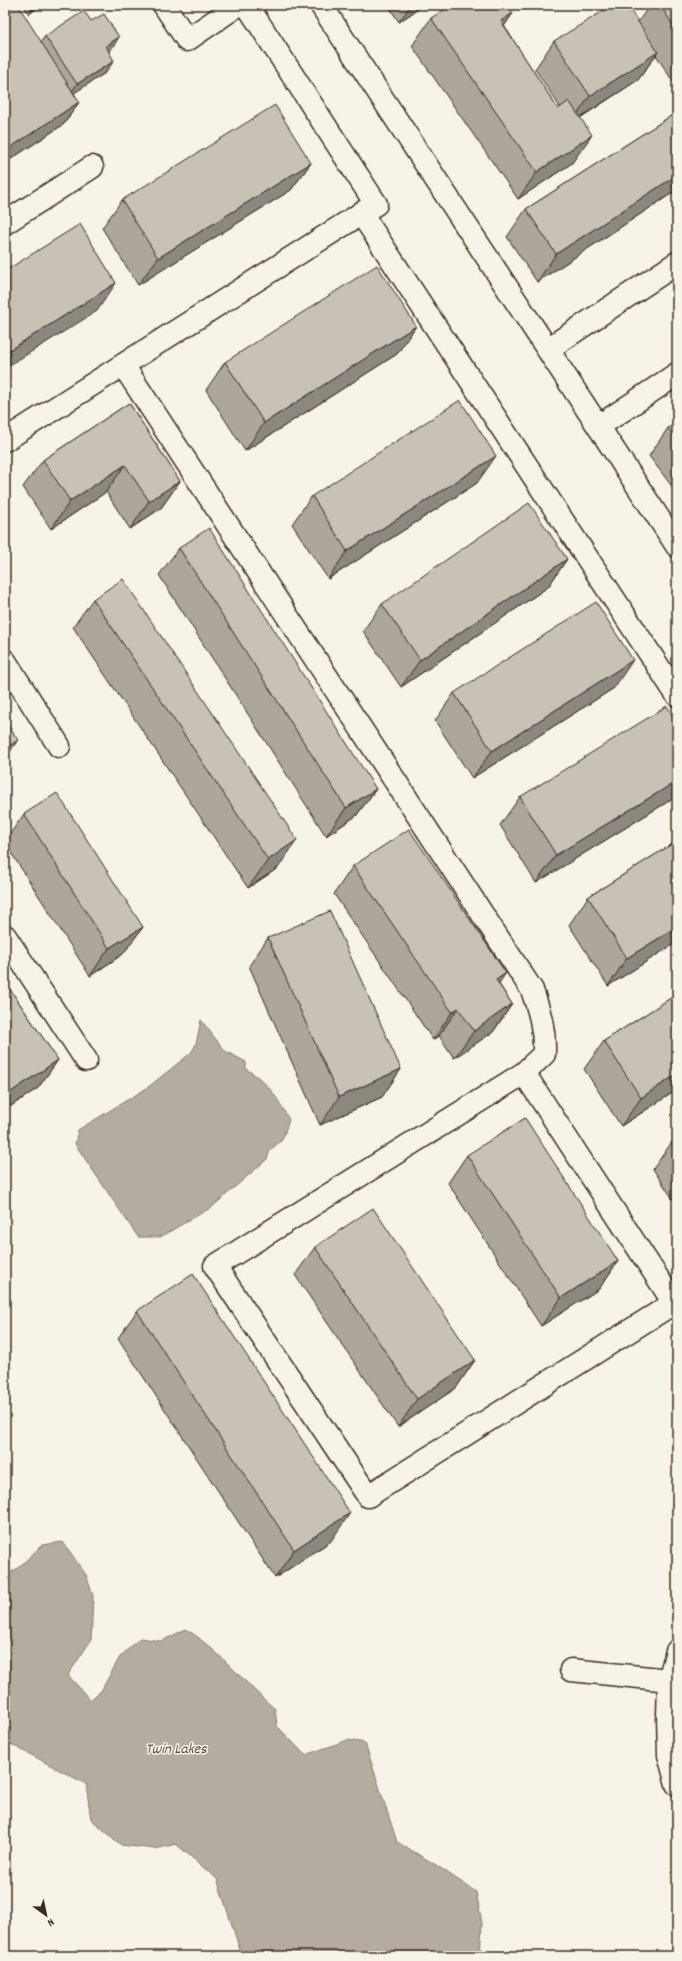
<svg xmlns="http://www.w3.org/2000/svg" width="682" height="1961" viewBox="0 0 682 1961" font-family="Dekko,sans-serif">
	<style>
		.water { fill: #b4aca0; stroke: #84786c }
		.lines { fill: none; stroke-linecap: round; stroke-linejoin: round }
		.minor-casing { stroke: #3b2a1e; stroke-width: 25 }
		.minor { stroke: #f7f3e8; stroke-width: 22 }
		.wall { fill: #aca69d; stroke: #3b2a1e }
		.shaded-wall { fill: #8c877f; stroke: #3b2a1e }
		.building { fill: #c8c1b6; stroke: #3b2a1e }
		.labels { text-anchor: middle; stroke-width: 3; stroke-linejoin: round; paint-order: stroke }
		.water-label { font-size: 15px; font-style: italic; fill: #5f5145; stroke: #f7f3e8 }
	</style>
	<rect width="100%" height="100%" fill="#f7f3e8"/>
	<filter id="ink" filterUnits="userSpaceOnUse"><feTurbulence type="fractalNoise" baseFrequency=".025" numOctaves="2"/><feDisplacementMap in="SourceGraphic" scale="8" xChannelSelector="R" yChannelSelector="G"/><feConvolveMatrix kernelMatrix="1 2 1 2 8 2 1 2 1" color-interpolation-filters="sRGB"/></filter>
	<g filter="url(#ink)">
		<path class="water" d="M 201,1020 L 225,1051 L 246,1062 L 246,1069 C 269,1083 277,1097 289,1120 L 282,1140 L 270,1150 L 267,1159 L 212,1207 L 160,1237 L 138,1237 L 75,1144 L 78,1130 L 147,1088 L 191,1053 L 196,1044 Z
			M 63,1542 L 86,1575 L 93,1596 L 91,1640 L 68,1675 L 90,1700 L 101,1691 L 120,1657 L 140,1638 L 162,1641 L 186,1629 C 219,1650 245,1684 275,1709 L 277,1726 L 305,1755 L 348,1740 L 365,1743 L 397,1842 L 436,1865 L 476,1892 L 482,1923 L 480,1956 L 242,1956 L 217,1879 L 176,1844 L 155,1849 L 121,1845 L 91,1819 L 86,1784 L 5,1741 L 5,1576 L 18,1568 L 42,1545 Z"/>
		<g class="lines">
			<g class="minor-casing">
				<path id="minor" d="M 164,5 L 187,40 L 238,5
					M 321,5 L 677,546
					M 361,213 L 677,695
					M 5,223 L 92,167
					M 548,349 L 677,263
					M 123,365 L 532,990 C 540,1013 545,1030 544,1054 L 524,1073 L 215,1266 L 368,1496 L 677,1301
					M 599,426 L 677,374
					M 5,440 L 376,204 L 247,5
					M 5,661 L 59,746
					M 5,936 L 86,1060
					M 524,1073 L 674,1303
					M 677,1651 L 669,1680 L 668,1716 L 669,1755 L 677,1784
					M 571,1670 L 669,1680"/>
			</g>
			<use href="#minor" class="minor"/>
		</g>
		<path class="wall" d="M 5,5 L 41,42 L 45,36 L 91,21 L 111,50 L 109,51 L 105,73 L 74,93 L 79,102 L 64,124 L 5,163 Z
			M 23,5 L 42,5 L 29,14 Z
			M 388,5 L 424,5 L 399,22 Z
			M 650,5 L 677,5 L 677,88 L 656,55 L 638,80 L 580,118 L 572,163 L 518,199 L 412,46 L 431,18 L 513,13 L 504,26 L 558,109 L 560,107 L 535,69 L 554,41 L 638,22 Z
			M 677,112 L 677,190 L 537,282 L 507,237 L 526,209 Z
			M 311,163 L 291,190 L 138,285 L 102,228 L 122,200 Z
			M 416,326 L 397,354 L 245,451 L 206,390 L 225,362 Z
			M 129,403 L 180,481 L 161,508 L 130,529 L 106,492 L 51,529 L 23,487 L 43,460 Z
			M 677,423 L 677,493 L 649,456 L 668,428 Z
			M 477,483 L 328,579 L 292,524 L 312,496 Z
			M 179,548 L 376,789 L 356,816 L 326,836 L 159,575 Z
			M 567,559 L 548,587 L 401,687 L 363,631 L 382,604 Z
			M 93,599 L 278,868 L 248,888 L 73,627 Z
			M 614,688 L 472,778 L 435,721 L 454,693 Z
			M 677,723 L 677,796 L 536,883 L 500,825 L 520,797 Z
			M 24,814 L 143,927 L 123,954 L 90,976 L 5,843 L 5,841 Z
			M 677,841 L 677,942 L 608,986 L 569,925 L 588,897 Z
			M 353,866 L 499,984 L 512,1004 L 493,1032 L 454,1058 L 439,1036 L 433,1040 L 334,894 Z
			M 268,938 L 401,1069 L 382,1097 L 320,1125 L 249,966 Z
			M 5,982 L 58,1060 L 38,1088 L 5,1110 Z
			M 677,994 L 677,1090 L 621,1126 L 584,1069 L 604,1041 Z
			M 677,1138 L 677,1205 L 653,1169 L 672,1142 Z
			M 467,1155 L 618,1261 L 599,1289 L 541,1326 L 448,1183 Z
			M 315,1247 L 475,1360 L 456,1388 L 398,1427 L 295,1275 Z
			M 137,1311 L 331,1541 L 275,1578 L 118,1338 Z"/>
		<path class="shaded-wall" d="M 35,5 L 42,5 L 29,14 Z
			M 411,5 L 424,5 L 399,22 Z
			M 513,13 L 494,41 L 501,21 Z
			M 119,37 L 111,50 L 98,58 L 106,46 Z
			M 658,52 L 638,80 L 571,123 L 590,96 Z
			M 114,61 L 105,73 L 68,97 L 77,84 Z
			M 79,102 L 64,124 L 5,163 L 5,151 Z
			M 592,135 L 572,163 L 518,199 L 537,172 Z
			M 311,163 L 291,190 L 138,285 L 158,258 Z
			M 677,175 L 677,190 L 537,282 L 556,254 Z
			M 116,283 L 97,311 L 5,368 L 5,353 Z
			M 416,326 L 397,354 L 245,451 L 264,423 Z
			M 496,456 L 477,483 L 328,579 L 347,551 Z
			M 125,465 L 106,492 L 51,529 L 70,501 Z
			M 180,481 L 161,508 L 130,529 L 149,501 Z
			M 567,559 L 548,587 L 401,687 L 420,660 Z
			M 633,660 L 614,688 L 472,778 L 492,751 Z
			M 18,740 L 5,759 L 5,749 Z
			M 677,781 L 677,796 L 536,883 L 556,855 Z
			M 376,789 L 356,816 L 326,836 L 346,808 Z
			M 297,840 L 278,868 L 248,888 L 268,860 Z
			M 143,927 L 123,954 L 90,976 L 109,948 Z
			M 677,927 L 677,942 L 608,986 L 627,958 Z
			M 506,973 L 487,1001 L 496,980 Z
			M 512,1004 L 493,1032 L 454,1058 L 474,1031 Z
			M 458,1008 L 439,1036 L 433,1040 L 452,1012 Z
			M 58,1060 L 38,1088 L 5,1110 L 5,1098 L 8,1094 Z
			M 401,1069 L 382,1097 L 320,1125 L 339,1097 Z
			M 677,1074 L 677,1090 L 621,1126 L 641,1098 Z
			M 618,1261 L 599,1289 L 541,1326 L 561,1298 Z
			M 475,1360 L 456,1388 L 398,1427 L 417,1399 Z
			M 350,1513 L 331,1541 L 275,1578 L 294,1550 Z"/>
		<path class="building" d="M 5,5 L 18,5 L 79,102 L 5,151 Z
			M 452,5 L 507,5 L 513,13 L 501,21 L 558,109 L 569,101 L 592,135 L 537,172 L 431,18 Z
			M 613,5 L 627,5 L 658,52 L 590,96 L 554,41 Z
			M 660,5 L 677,5 L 677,31 Z
			M 84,11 L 91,21 L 104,14 L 119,37 L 106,46 L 114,61 L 77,84 L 45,36 Z
			M 275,105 L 311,163 L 158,258 L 122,200 Z
			M 677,112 L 677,175 L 556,254 L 526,209 Z
			M 80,224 L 116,283 L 5,353 L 5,271 Z
			M 377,265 L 416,326 L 264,423 L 225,362 Z
			M 460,400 L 496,456 L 347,551 L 312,496 Z
			M 129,403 L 180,481 L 149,501 L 125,465 L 70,501 L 43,460 Z
			M 677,423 L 677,440 L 668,428 Z
			M 529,503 L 567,559 L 420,660 L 382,604 Z
			M 209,528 L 376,789 L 346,808 L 179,548 Z
			M 123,579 L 297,840 L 268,860 L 93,599 Z
			M 596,602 L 633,660 L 492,751 L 454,693 Z
			M 667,706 L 677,723 L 677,781 L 556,855 L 520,797 Z
			M 5,721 L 18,740 L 5,749 Z
			M 57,793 L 143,927 L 109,948 L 24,814 Z
			M 409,829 L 506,973 L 496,980 L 512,1004 L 474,1031 L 458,1008 L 452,1012 L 353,866 Z
			M 677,841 L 677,927 L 627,958 L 588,897 Z
			M 330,911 L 401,1069 L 339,1097 L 268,938 Z
			M 5,982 L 58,1060 L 8,1094 L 5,1089 Z
			M 677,994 L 677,1074 L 641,1098 L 604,1041 Z
			M 525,1118 L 618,1261 L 561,1298 L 467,1155 Z
			M 677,1138 L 677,1148 L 672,1142 Z
			M 373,1208 L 475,1360 L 417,1399 L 315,1247 Z
			M 193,1274 L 350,1513 L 294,1550 L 137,1311 Z"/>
	</g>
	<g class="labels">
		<g class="water-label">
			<text x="176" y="1753">Twin Lakes</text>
		</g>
	</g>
	<rect width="682" height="1961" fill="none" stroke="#f7f3e8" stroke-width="20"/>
	<rect x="10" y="10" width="662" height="1941" fill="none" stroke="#3b2a1e" stroke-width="1.5" filter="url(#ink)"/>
	<g transform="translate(46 1915) rotate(147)" stroke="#f7f3e8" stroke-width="3" paint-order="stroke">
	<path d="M0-3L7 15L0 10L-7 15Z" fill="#3b2a1e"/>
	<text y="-6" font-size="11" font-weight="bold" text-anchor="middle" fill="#3b2a1e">N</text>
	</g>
</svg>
